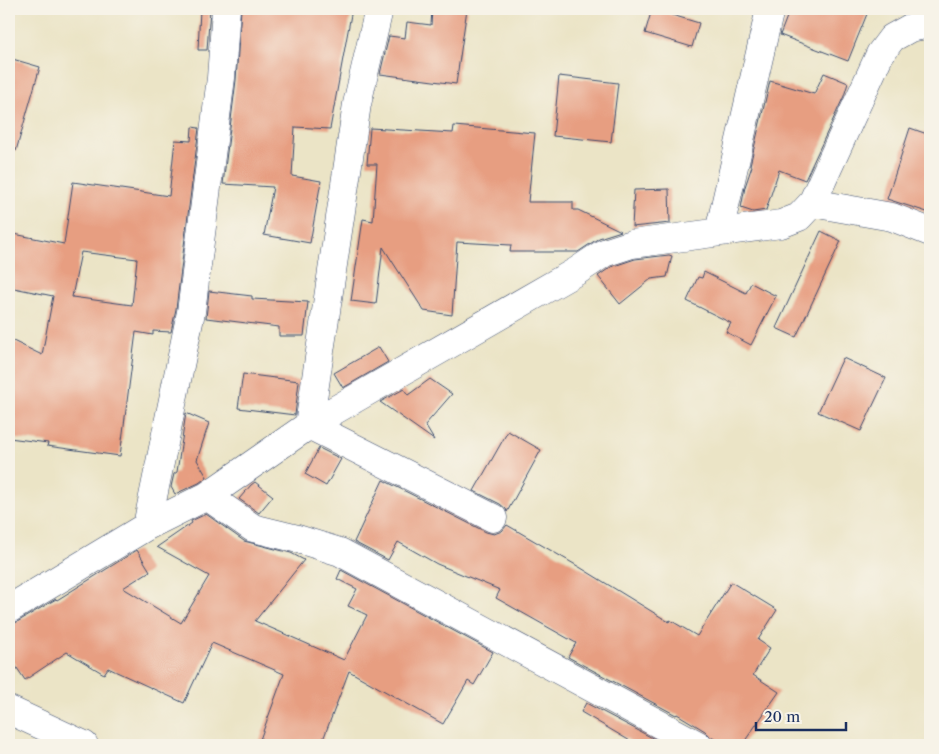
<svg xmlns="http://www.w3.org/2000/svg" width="939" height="754" viewBox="0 0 939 754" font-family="'Libre Caslon Text',serif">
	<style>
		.building { fill: #e79e81; fill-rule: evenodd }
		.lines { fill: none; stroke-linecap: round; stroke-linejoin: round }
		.minor-casing { stroke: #3a4a6e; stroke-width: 29 }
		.minor { stroke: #fff; stroke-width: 28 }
	</style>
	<rect width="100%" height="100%" fill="#f7f3e8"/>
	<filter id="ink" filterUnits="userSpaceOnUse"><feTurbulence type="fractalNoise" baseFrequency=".02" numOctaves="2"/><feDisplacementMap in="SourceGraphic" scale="10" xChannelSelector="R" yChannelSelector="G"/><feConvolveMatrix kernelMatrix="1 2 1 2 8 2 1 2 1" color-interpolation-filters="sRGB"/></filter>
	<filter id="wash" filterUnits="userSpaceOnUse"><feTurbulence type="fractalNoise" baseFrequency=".0096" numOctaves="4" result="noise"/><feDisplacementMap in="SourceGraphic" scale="20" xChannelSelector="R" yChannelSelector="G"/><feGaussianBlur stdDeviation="1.12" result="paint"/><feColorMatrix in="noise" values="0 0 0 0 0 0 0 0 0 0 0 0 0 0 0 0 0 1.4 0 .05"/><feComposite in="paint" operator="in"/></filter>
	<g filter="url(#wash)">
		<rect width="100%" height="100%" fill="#ebe4c6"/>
		<g id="blocks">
			<path class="building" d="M 200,9 L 210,9 L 207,50 L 198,50 Z
				M 241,9 L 352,9 L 330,129 L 295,127 L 292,176 L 321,181 L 310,243 L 264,235 L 273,187 L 223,184 L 236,80 Z
				M 432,9 L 467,9 L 456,84 L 380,74 L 389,36 L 405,38 L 407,22 L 431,25 Z
				M 652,9 L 699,23 L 692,47 L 645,33 Z
				M 790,9 L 869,9 L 848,61 L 780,35 Z
				M 9,58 L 40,67 L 16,151 L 9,150 Z
				M 824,73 L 848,83 L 844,96 L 805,180 L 779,170 L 766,210 L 753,212 L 741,208 L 745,187 L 752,166 L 750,165 L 770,81 L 814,94 Z
				M 559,76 L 618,83 L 611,142 L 553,136 Z
				M 454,126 L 535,133 L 528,202 L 573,202 L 573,210 L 578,210 L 621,231 L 599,238 L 578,252 L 510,252 L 511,245 L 457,242 L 452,315 L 424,311 L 383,247 L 376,304 L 351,301 L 363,219 L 373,221 L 377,164 L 367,164 L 370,128 L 453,133 Z
				M 192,127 L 199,128 L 176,309 L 171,332 L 153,331 L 153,335 L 136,332 L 120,456 L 47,446 L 48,443 L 9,438 L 9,339 L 42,355 L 53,296 L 9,287 L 9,233 L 64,244 L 73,182 L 169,196 L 175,140 L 191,141 ZM 81,252 L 137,259 L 132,305 L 72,297 Z
				M 910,128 L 930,135 L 930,213 L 887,199 Z
				M 669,189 L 670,223 L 632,227 L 634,190 Z
				M 821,231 L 841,241 L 796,337 L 776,328 Z
				M 669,255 L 672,256 L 667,277 L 651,279 L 620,304 L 598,276 L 611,267 L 635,259 Z
				M 704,272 L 746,293 L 751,283 L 776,296 L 751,345 L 726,332 L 731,323 L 687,301 L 698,277 L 702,278 Z
				M 209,291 L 252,296 L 252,299 L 308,302 L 304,336 L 279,336 L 279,327 L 206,318 Z
				M 379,347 L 388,362 L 343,388 L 334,373 Z
				M 843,358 L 886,378 L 861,431 L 818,412 Z
				M 243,374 L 299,381 L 295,415 L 238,408 Z
				M 430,379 L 452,394 L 425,425 L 434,440 L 380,402 L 404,389 L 408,395 Z
				M 186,413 L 209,423 L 197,460 L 207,477 L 199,483 L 175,494 L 171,487 L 174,474 L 177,472 Z
				M 508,431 L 541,450 L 507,512 L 506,509 L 500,504 L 474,491 Z
				M 319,448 L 341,459 L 326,486 L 305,474 Z
				M 383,480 L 486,532 L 494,534 L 502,531 L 507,525 L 581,568 L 669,622 L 670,620 L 697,636 L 731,582 L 777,610 L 758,640 L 770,648 L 753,675 L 779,692 L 742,745 L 724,745 L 711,737 L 705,731 L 677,714 L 676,715 L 568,657 L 576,643 L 496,598 L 500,590 L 437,564 L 398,542 L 388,560 L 354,542 Z
				M 255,482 L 273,496 L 259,513 L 239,499 L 251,485 Z
				M 206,514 L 244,541 L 291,553 L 304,560 L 255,621 L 344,660 L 367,615 L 348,606 L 357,589 L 337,579 L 341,570 L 493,652 L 474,685 L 468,681 L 443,724 L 349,671 L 321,745 L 258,745 L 284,674 L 212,643 L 184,703 L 108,668 L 104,674 L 67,652 L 25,680 L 9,656 L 9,625 L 17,622 L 56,599 L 57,600 L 137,550 L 150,571 L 123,588 L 181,623 L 209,576 L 157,547 L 192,523 L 191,521 Z
				M 586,703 L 660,742 L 658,745 L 637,745 L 581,712 Z"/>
		</g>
	</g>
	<g filter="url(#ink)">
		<use href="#blocks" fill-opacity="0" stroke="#3a4a6e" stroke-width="1"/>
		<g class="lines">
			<g class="minor-casing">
				<path id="minor" d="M 379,9 L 357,104 L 309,425 L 493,518
					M 812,203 L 892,217 L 930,232
					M 719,232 L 770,9
					M 207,496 L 253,528 L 298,539 L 340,552 L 698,745
					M 147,526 L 191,312 L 221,78 L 226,9
					M 9,609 L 147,526 L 207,496 L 309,425 L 577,271 L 604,253 L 632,244 L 781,224 L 799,217 L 812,203 L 880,54 L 892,38 L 910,28 L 930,24
					M 9,710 L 84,745"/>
			</g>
			<use href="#minor" class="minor"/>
		</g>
	</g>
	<rect width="939" height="754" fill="none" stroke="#f7f3e8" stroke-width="30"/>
	<path d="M756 722v8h90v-8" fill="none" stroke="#1b2f5e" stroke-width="2.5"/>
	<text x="764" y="722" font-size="15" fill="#1b2f5e" stroke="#f7f3e8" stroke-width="4" paint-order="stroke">20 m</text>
</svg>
